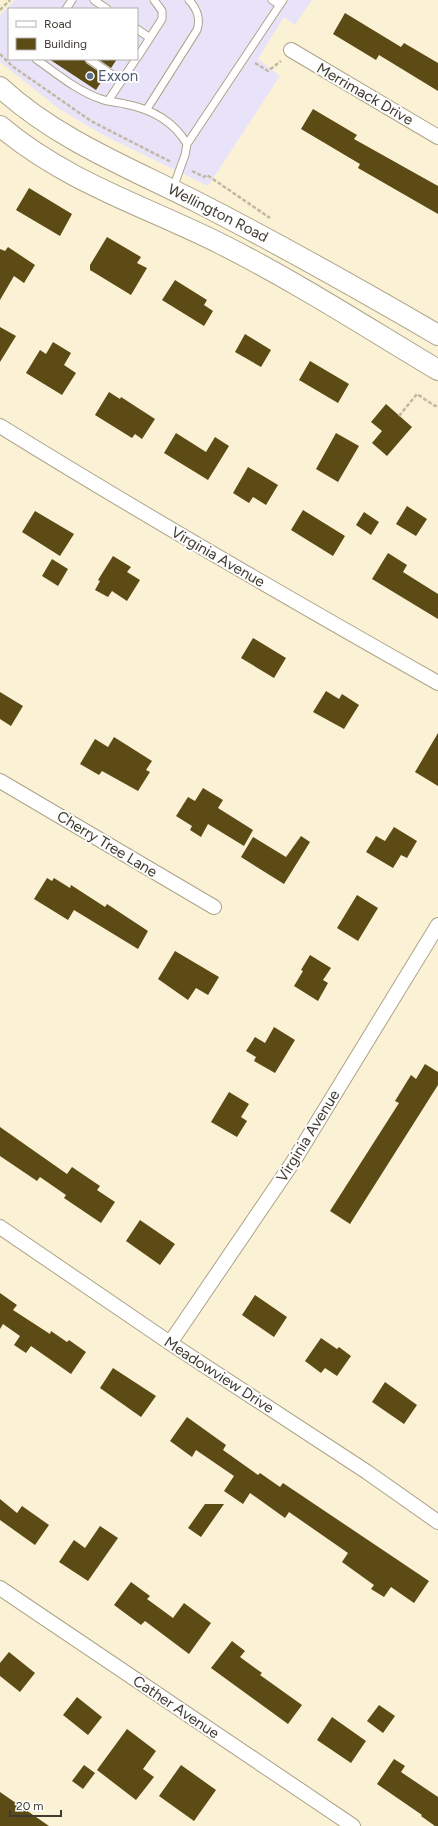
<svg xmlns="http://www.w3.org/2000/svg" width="438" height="1826" viewBox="0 0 438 1826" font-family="Figtree,sans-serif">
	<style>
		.commercial { fill: #e9e3f9; fill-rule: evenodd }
		.building { fill: #5c4b14 }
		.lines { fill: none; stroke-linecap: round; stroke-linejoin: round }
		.service-casing { stroke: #aca388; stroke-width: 9 }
		.minor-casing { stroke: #aca388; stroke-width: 16 }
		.secondary-casing { stroke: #aca388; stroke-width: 22 }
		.path { stroke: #c1b9a2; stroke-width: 2.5; stroke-dasharray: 4 2; stroke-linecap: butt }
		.service { stroke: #fff; stroke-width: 7 }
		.minor { stroke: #fff; stroke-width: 14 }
		.secondary { stroke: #fff; stroke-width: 20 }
		.service-dot { fill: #5c6f8a; stroke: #fefefe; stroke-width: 1.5 }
		.labels { text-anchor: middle; stroke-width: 4; stroke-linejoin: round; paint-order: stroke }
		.service-label { font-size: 15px; fill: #4e5e75; stroke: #fefefe; text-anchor: start }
		.street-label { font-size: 15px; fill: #3f3b30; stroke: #fefefe }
	</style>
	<rect width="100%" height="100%" fill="#fbf1d5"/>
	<path class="commercial" d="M 15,0 L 312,0 L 295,25 L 284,17 L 258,59 L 280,76 L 208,186 L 103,135 L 58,108 L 0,62 L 0,15 ZM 9,9 L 137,9 L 137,59 L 9,59 Z"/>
	<path class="building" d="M 345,13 L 401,47 L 404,43 L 438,63 L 438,91 L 379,55 L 376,60 L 333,34 Z
		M 49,59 L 84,59 L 86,63 L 105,76 L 96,90 Z
		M 98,59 L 117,59 L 111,68 Z
		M 313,109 L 357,135 L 354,139 L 438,186 L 438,214 L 358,168 L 360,164 L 301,129 Z
		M 29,188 L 72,214 L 60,236 L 16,210 Z
		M 107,237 L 141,257 L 137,263 L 147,268 L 131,295 L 90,270 L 90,265 Z
		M 8,247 L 35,265 L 24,283 L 14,276 L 0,300 L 0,249 L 5,251 Z
		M 175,280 L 207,300 L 204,305 L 213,311 L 204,326 L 162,300 Z
		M 0,327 L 16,336 L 0,362 Z
		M 245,334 L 271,350 L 261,367 L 235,352 Z
		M 53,342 L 71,353 L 64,365 L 76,373 L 62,395 L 26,373 L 40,350 L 46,354 Z
		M 310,361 L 349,384 L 338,403 L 299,380 Z
		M 109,392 L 120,399 L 121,397 L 155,419 L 142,439 L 135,434 L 132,438 L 95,415 Z
		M 386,404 L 412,427 L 387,456 L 372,443 L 382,431 L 371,422 Z
		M 176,433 L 206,452 L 215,437 L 229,446 L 208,480 L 164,453 Z
		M 336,433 L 359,446 L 338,482 L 316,469 Z
		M 248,467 L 278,485 L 266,505 L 253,497 L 249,503 L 233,493 Z
		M 407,506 L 427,519 L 416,536 L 396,524 Z
		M 303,510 L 345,536 L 333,556 L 291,530 Z
		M 35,511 L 74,534 L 60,556 L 22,532 Z
		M 364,512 L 379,522 L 371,535 L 356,525 Z
		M 388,553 L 407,565 L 403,572 L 438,594 L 438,619 L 372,579 Z
		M 113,556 L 131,567 L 127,572 L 140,580 L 127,601 L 112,591 L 108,597 L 95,590 L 100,581 L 98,580 Z
		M 52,559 L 68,569 L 58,586 L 42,576 Z
		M 253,638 L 286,658 L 274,678 L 241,658 Z
		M 326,691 L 339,699 L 342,694 L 359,705 L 344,729 L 313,712 Z
		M 0,692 L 23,706 L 11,726 L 0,719 Z
		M 438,733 L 438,786 L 415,772 Z
		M 114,737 L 152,761 L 146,770 L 150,772 L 138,791 L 102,771 L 99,775 L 80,764 L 95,739 L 108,747 Z
		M 203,788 L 223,800 L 218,808 L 253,830 L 244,846 L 208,824 L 201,837 L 190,830 L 192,826 L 176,816 L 188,797 L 195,801 Z
		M 394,827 L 417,841 L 407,858 L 401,855 L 393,868 L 366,852 L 376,836 L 385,841 Z
		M 301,836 L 310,842 L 284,884 L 241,857 L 253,837 L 286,857 Z
		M 47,878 L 52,881 L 54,878 L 70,888 L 71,885 L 105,907 L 107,904 L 148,931 L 138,949 L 74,910 L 68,920 L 34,899 Z
		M 357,895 L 378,908 L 358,941 L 337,928 Z
		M 175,951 L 219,977 L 208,995 L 196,988 L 188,1000 L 158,979 Z
		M 310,955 L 331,968 L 323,980 L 328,983 L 318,1001 L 294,986 L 303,971 L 301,970 Z
		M 274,1027 L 295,1040 L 275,1073 L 254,1061 L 256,1057 L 246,1051 L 255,1037 L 265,1043 Z
		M 425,1064 L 438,1072 L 438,1085 L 350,1224 L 330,1211 L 399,1103 L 395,1101 L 411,1075 L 416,1079 Z
		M 229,1092 L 249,1104 L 241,1117 L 247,1121 L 237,1137 L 211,1122 Z
		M 0,1127 L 67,1174 L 72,1167 L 100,1186 L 97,1190 L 115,1202 L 101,1223 L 64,1198 L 66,1195 L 40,1177 L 37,1181 L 0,1156 Z
		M 140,1220 L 175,1244 L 160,1265 L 126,1241 Z
		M 0,1293 L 17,1305 L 13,1310 L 50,1334 L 51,1331 L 67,1342 L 69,1340 L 86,1352 L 71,1374 L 31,1346 L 26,1353 L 14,1345 L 20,1336 L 3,1324 L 0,1329 Z
		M 255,1295 L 287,1317 L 274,1337 L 242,1315 Z
		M 321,1338 L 337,1349 L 339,1347 L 351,1356 L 337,1376 L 325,1368 L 321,1373 L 305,1361 Z
		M 113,1368 L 156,1396 L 141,1417 L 100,1388 Z
		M 385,1382 L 417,1405 L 404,1424 L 372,1402 Z
		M 187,1417 L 226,1445 L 223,1450 L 258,1475 L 260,1473 L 280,1487 L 283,1483 L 429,1581 L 414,1603 L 391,1587 L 384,1597 L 371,1589 L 374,1585 L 342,1562 L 348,1553 L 289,1512 L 285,1518 L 250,1493 L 243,1504 L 224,1491 L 234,1476 L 196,1450 L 192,1457 L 170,1441 Z
		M 0,1499 L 17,1513 L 22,1506 L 49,1525 L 35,1545 L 0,1520 Z
		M 205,1504 L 224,1504 L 201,1537 L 188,1528 Z
		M 100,1526 L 118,1538 L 88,1581 L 59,1562 L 74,1540 L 85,1548 Z
		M 131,1582 L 150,1596 L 147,1599 L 173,1618 L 184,1603 L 211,1623 L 189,1654 L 145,1621 L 141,1625 L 114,1605 Z
		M 232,1641 L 245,1651 L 240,1657 L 262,1673 L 260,1675 L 302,1705 L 288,1724 L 211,1668 Z
		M 9,1652 L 35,1673 L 20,1692 L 0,1676 L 0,1663 Z
		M 77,1697 L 102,1717 L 88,1735 L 63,1715 Z
		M 379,1705 L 395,1716 L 383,1733 L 367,1721 Z
		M 332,1717 L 366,1741 L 351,1763 L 317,1740 Z
		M 127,1729 L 156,1751 L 143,1769 L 154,1777 L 136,1800 L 97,1770 Z
		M 394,1759 L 405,1766 L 401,1772 L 438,1797 L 438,1826 L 435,1826 L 421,1816 L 422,1815 L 377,1784 Z
		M 84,1765 L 95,1773 L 83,1789 L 72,1781 Z
		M 181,1765 L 216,1790 L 194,1821 L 159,1796 Z
		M 0,1792 L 49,1826 L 0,1826 Z"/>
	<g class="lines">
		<g class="service-casing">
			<path id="service" d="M 94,0 L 107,9
				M 272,0 L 280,5
				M 66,9 L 72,0
				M 137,29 L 150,38
				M 137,58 L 162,19 L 162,11 L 154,0
				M 36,59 C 56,73 77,91 101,99 C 108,102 117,102 125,104 C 151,109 173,120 187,144
				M 89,59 L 121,81
				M 108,101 L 136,59
				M 147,109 L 197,30 C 201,18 197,9 189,0
				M 173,188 L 185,155 L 187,144 L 283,0"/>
		</g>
		<g class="minor-casing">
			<path id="minor" d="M 291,50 L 438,137
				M 0,426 C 144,515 291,600 438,683
				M 0,781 L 214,907
				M 0,1227 L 170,1343 L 367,1472 L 438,1522
				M 170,1343 L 293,1162 L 438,925
				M 0,1588 L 353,1826"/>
		</g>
		<g class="secondary-casing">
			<path id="secondary" d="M 0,87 C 56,139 130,168 197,202 C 279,244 359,289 438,335
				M 0,126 C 66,182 145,206 221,244 C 295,281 366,327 438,370"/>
		</g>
		<path class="path" d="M 0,10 L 10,0
			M 0,54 L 12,66 L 91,121 L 171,162
			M 255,63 L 268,71 L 281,61
			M 192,171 L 204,177 L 207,175 L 270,218
			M 399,416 L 417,394 L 435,406 L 438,405"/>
		<use href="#service" class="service"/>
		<use href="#minor" class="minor"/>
		<use href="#secondary" class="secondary"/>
	</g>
	<circle class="service-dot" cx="90" cy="76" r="4"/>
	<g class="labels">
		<g class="service-label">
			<text x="98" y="81">Exxon</text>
		</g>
		<g class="street-label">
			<text transform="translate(365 94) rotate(30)" y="5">Merrimack Drive</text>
			<text transform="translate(218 213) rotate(27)" y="5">Wellington Road</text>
			<text transform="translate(218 557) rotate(30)" y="5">Virginia Avenue</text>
			<text transform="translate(107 844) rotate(31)" y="5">Cherry Tree Lane</text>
			<text transform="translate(308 1136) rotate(-58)" y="5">Virginia Avenue</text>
			<text transform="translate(219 1375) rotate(33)" y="5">Meadowview Drive</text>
			<text transform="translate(176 1707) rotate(34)" y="5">Cather Avenue</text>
		</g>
	</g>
	<rect x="8" y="8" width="130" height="52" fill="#fefefe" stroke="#b2b0ac"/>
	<rect x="16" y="21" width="20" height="6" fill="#ffffff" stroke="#b2b0ac"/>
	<text x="44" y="28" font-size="12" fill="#3f3b30">Road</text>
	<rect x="16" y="38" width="20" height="12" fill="#5c4b14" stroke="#b2b0ac"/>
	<text x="44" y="48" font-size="12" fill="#3f3b30">Building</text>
	<path d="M10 1810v6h51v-6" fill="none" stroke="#3f3b30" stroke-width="2"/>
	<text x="16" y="1810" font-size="12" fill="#3f3b30" stroke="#fefefe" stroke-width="3" paint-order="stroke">20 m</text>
</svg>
